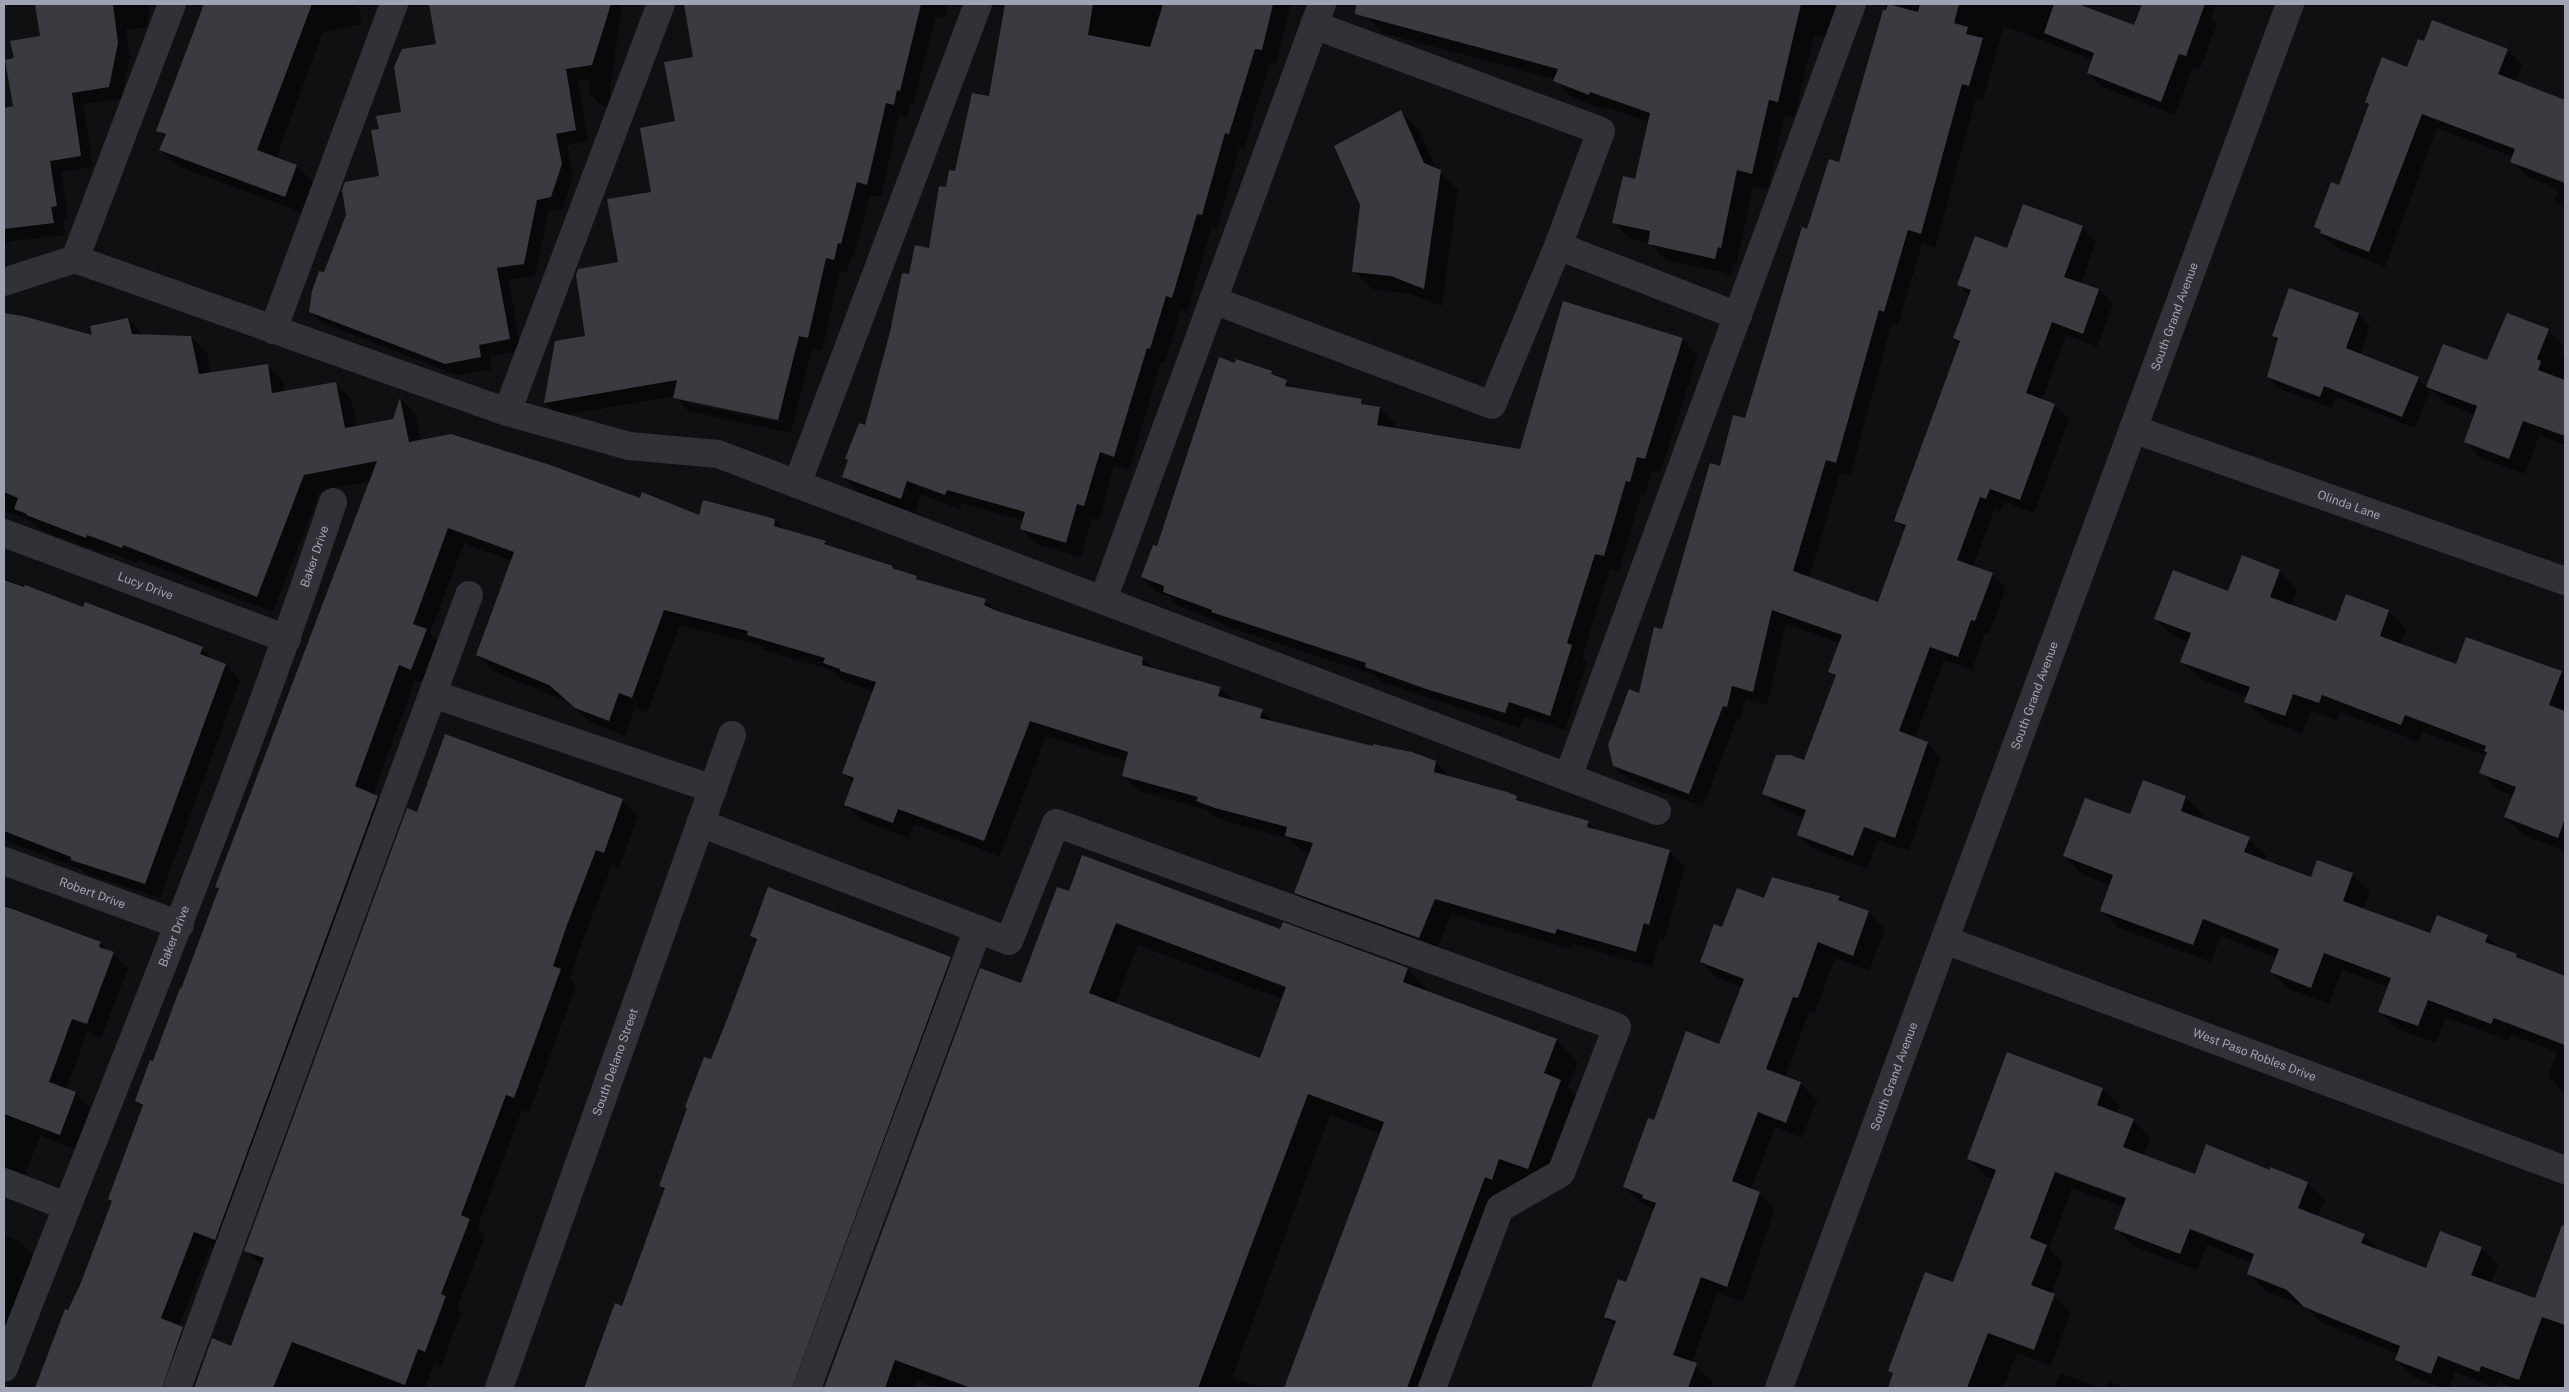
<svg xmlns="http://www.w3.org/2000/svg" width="2569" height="1392" viewBox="0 0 2569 1392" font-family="'Public Sans',sans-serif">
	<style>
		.shadow { fill: #0007; fill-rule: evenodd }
		.building { fill: #3a3a40; fill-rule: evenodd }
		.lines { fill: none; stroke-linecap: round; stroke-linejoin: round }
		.minor { stroke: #313137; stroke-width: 28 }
		.labels { text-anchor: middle; stroke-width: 5; stroke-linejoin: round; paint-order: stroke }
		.street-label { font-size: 12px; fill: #a0a3b4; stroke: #0b0b0d }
	</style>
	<rect width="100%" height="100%" fill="#101012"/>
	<path class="shadow" d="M 36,4 L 150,4 L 147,27 L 126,30 L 130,56 L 121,99 L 83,104 L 93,167 L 61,172 L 68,218 L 63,218 L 65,235 L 4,242 L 4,109 L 14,107 L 15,60 L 41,37 Z
		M 205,4 L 358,4 L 362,24 L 323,32 L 276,158 L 297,166 L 313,182 L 301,212 L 177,166 L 161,150 L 165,138 L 157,130 Z
		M 430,4 L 622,4 L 608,106 L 602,106 L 590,94 L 588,79 L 578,81 L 588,142 L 567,145 L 573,176 L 563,209 L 549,211 L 535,276 L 509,280 L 521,351 L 491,357 L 492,369 L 457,375 L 323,323 L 310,311 L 324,274 L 380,177 L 380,130 L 403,113 L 437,45 Z
		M 692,4 L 948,4 L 945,18 L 936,16 L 913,104 L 910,103 L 907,118 L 899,116 L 881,197 L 870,195 L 854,257 L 851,256 L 847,273 L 840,271 L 822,351 L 812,348 L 791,433 L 688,411 L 675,396 L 559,416 L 545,403 L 556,342 L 586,337 L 653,193 L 694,58 L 688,18 ZM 688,400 L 784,420 L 783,423 L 688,403 Z
		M 1022,4 L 1291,4 L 1276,64 L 1270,63 L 1244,148 L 1240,146 L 1217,229 L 1211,228 L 1187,312 L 1181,310 L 1165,363 L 1161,362 L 1129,470 L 1114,466 L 1099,520 L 1092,518 L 1081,557 L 1036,544 L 1022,529 L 1024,521 L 962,503 L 960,509 L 921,495 L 915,513 L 858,492 L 844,477 L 866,427 L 910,276 L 930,249 L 947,188 L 956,172 L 990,97 Z
		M 1370,4 L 1836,4 L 1828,38 L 1814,35 L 1794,118 L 1785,115 L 1768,189 L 1753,186 L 1737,263 L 1734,262 L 1731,274 L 1666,260 L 1649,243 L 1630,239 L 1614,222 L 1636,180 L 1649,122 L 1606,107 L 1605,110 L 1571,97 L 1555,79 L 1383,33 L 1367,17 Z
		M 1893,4 L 2074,4 L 2134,27 L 2143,4 L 2216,4 L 2211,18 L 2217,24 L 2200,69 L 2193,67 L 2175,115 L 2102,87 L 2088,73 L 2093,60 L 2004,26 L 1983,99 L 1976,98 L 1935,248 L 1922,244 L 1898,325 L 1892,323 L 1850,476 L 1840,473 L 1809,578 L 1879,603 L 1906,530 L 1895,520 L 1960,344 L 1954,338 L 1970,296 L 1958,284 L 2008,250 L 2082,227 L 2096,241 L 2081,284 L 2099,290 L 2113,304 L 2097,347 L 2066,335 L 2042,400 L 2055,405 L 2069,419 L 2034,513 L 2004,502 L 2000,512 L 1994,510 L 1973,567 L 1992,574 L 2006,588 L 1989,634 L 1985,633 L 1972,670 L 1944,660 L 1915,738 L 1927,743 L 1941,757 L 1909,851 L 1878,840 L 1867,869 L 1812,848 L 1798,834 L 1805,818 L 1778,807 L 1764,793 L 1805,762 L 1837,678 L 1830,672 L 1840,643 L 1786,624 L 1767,705 L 1745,699 L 1741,720 L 1737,719 L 1703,807 L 1628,779 L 1614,765 L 1721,468 L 1746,420 L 1808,230 L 1836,189 Z
		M 2425,43 L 2507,50 L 2522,65 L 2516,82 L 2565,101 L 2565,210 L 2555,200 L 2559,189 L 2527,177 L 2512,161 L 2513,157 L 2437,128 L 2385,267 L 2337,248 L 2315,227 L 2340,186 L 2370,106 L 2366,102 L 2408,69 Z
		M 1401,112 L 1419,129 L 1436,169 L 1458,189 L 1442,306 L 1410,294 L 1372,289 L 1354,271 Z
		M 1564,302 L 1683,340 L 1698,355 L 1660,473 L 1652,471 L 1645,496 L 1641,495 L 1619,571 L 1610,568 L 1582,657 L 1587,661 L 1565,730 L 1524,717 L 1520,728 L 1381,682 L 1375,675 L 1228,627 L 1224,624 L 1179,606 L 1170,597 L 1157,592 L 1142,577 L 1158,547 L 1236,364 L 1271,372 L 1276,377 L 1286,381 L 1294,388 L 1361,400 L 1368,407 L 1380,408 L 1395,424 L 1394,429 L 1521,451 Z
		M 2358,314 L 2370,326 L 2360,355 L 2418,378 L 2427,388 L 2444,345 L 2488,361 L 2548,330 L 2564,346 L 2561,353 L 2565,355 L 2565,445 L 2539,436 L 2525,474 L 2481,458 L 2465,442 L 2475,415 L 2444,402 L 2430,389 L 2415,428 L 2336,397 L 2332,408 L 2280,389 L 2268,377 L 2278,341 L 2273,336 Z
		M 4,315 L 23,317 L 94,337 L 128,319 L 144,336 L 191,337 L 207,353 L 211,374 L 267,365 L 283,381 L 285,392 L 335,383 L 351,399 L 357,427 L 394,420 L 401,400 L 416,415 L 421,441 L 700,517 L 775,520 L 786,530 L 825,542 L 830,547 L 892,567 L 916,577 L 920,581 L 985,600 L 996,611 L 1142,658 L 1154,669 L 1220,688 L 1235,703 L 1262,711 L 1275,723 L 1436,762 L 1451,778 L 1516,797 L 1522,803 L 1588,822 L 1597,831 L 1669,851 L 1685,867 L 1664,940 L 1659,938 L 1652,967 L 1573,944 L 1571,949 L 1451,914 L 1435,954 L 1311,908 L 1295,893 L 1310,853 L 1302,851 L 1290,839 L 1232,823 L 1214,817 L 1207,810 L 1139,791 L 1123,775 L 1127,761 L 1046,736 L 1000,856 L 914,824 L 909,838 L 861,820 L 846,804 L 854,783 L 843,772 L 873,692 L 840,679 L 831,670 L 764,650 L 759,645 L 680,625 L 647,713 L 635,708 L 625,736 L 592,723 L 566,701 L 493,671 L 478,655 L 512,561 L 464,543 L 430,634 L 442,646 L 427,685 L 415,680 L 373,795 L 394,813 L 231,1255 L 210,1247 L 179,1327 L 198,1344 L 182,1388 L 37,1388 L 66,1311 L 69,1312 L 81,1286 L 113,1202 L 109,1199 L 143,1108 L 136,1101 L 182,991 L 220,890 L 217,886 L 371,481 L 320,491 L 273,612 L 139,560 L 138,563 L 103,550 L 102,553 L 43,531 L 27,519 L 4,511 Z
		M 2280,571 L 2297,589 L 2291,606 L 2337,623 L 2389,611 L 2406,629 L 2400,645 L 2457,666 L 2561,672 L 2565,676 L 2565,851 L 2523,835 L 2506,817 L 2514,796 L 2498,790 L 2481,772 L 2487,756 L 2423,732 L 2419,742 L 2340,712 L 2337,720 L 2311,711 L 2302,733 L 2264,719 L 2246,701 L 2247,697 L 2200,679 L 2182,661 L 2189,643 L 2173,636 L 2155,619 L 2229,593 Z
		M 4,578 L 84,609 L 202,648 L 215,661 L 226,665 L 240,680 L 160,898 L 87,874 L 82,870 L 4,840 Z
		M 2185,797 L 2203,815 L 2201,820 L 2249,839 L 2267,856 L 2265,861 L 2311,879 L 2352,874 L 2370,892 L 2363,910 L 2430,935 L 2487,936 L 2500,949 L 2517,955 L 2523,961 L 2565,978 L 2565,1094 L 2548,1076 L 2557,1052 L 2511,1035 L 2509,1041 L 2446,1017 L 2436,1043 L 2397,1029 L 2380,1011 L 2389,987 L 2342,970 L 2329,1004 L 2289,989 L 2272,971 L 2277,958 L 2221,936 L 2211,962 L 2119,928 L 2102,911 L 2111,885 L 2082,874 L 2064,856 L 2131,816 Z
		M 622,800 L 638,816 L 619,868 L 612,865 L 582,942 L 570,979 L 576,986 L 529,1113 L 522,1110 L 477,1228 L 485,1236 L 457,1308 L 461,1313 L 441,1367 L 434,1364 L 425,1388 L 193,1388 L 213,1340 L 231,1347 L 262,1266 L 246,1250 L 417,814 Z
		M 1069,893 L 1281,930 L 1407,969 L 1429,991 L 1429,993 L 1556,1040 L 1578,1062 L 1568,1088 L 1583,1103 L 1550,1190 L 1521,1180 L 1437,1388 L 1286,1388 L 1381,1134 L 1330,1115 L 1232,1377 L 1263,1388 L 936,1388 L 917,1381 L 915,1388 L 825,1388 L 981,969 L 1022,985 ZM 1138,945 L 1283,999 L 1261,1059 L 1115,1004 Z
		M 1839,897 L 1846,904 L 1869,912 L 1885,929 L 1869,971 L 1835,958 L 1814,1014 L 1809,1012 L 1785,1078 L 1800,1083 L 1817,1100 L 1802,1138 L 1775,1127 L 1751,1190 L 1759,1193 L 1775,1209 L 1743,1302 L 1717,1293 L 1692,1363 L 1712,1381 L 1710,1388 L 1592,1388 L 1615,1327 L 1605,1316 L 1627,1284 L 1655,1209 L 1640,1203 L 1624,1187 L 1654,1121 L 1720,1046 L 1742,987 L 1718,978 L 1701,962 L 1723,929 L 1765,900 Z
		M 4,903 L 16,912 L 100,943 L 128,968 L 101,1038 L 87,1032 L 66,1090 L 76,1093 L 90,1108 L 75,1149 L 40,1136 L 24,1178 L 4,1171 Z
		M 751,936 L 950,958 L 972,980 L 820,1388 L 583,1388 L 616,1305 L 623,1308 L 665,1191 L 660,1185 L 712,1061 L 757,942 Z
		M 2007,1054 L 2103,1089 L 2120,1106 L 2116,1114 L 2133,1120 L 2150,1137 L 2143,1156 L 2195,1176 L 2270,1171 L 2271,1169 L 2308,1183 L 2325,1200 L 2318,1217 L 2364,1235 L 2381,1252 L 2427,1269 L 2481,1248 L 2498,1265 L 2491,1283 L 2535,1299 L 2546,1272 L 2565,1279 L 2565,1388 L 2515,1388 L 2498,1382 L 2496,1388 L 2455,1372 L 2449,1388 L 2443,1388 L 2413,1377 L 2396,1360 L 2398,1354 L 2322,1323 L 2305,1307 L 2265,1291 L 2248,1274 L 2252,1263 L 2207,1245 L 2197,1270 L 2133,1246 L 2116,1229 L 2124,1207 L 2072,1188 L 2049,1249 L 2063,1263 L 2051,1294 L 2071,1312 L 2051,1366 L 2017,1353 L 2003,1388 L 1889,1388 L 1894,1375 L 1889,1371 L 1954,1284 L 1994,1179 L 1985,1176 L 1968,1159 Z
		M 4,1235 L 19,1241 L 34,1256 L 4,1349 Z
		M 2060,1373 L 2101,1388 L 2054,1388 Z
		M 2108,1381 L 2126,1388 L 2105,1388 Z"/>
	<path class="building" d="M 35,4 L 113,4 L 118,43 L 109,87 L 72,93 L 81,156 L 50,161 L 57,206 L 51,207 L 54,223 L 4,229 L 4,108 L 13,106 L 5,60 L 14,58 L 10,41 L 40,36 Z
		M 204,4 L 312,4 L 257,150 L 297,165 L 285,197 L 159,150 L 166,134 L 156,131 Z
		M 429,4 L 611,4 L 592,65 L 566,69 L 576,130 L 556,134 L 562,164 L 551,197 L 537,200 L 524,264 L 497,268 L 510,339 L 479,345 L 481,357 L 445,364 L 309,312 L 312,291 L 319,271 L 324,272 L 346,215 L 342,190 L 345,182 L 379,176 L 371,130 L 379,129 L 376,116 L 401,112 L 394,67 L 402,49 L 436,44 Z
		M 684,4 L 921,4 L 900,91 L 897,90 L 894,105 L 886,103 L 867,185 L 857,182 L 841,244 L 838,243 L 834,260 L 826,258 L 808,338 L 799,336 L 778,420 L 673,398 L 677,380 L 544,403 L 555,341 L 585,336 L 576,275 L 578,269 L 618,262 L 607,199 L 651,192 L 640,128 L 675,121 L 664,62 L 693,57 Z
		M 1005,4 L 1093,4 L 1088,35 L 1150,47 L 1163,4 L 1273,4 L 1262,50 L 1255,49 L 1229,134 L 1225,133 L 1202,215 L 1197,214 L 1172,298 L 1166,296 L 1150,349 L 1147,348 L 1114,457 L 1100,452 L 1084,506 L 1077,504 L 1066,543 L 1020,529 L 1025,512 L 947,490 L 945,495 L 907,481 L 901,499 L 842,477 L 848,460 L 845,459 L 859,423 L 865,425 L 890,332 L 902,273 L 909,274 L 915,245 L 929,248 L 939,186 L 946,187 L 949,170 L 955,171 L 972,93 L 989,96 Z
		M 1356,4 L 1801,4 L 1778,102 L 1769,100 L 1752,174 L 1737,170 L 1721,248 L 1718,247 L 1715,259 L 1648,244 L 1650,231 L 1612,223 L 1623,176 L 1635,179 L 1650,113 L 1590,92 L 1589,95 L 1553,81 L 1558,69 L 1355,14 Z
		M 1888,4 L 1918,12 L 1920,4 L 1959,4 L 1954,23 L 1968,27 L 1966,34 L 1983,38 L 1969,86 L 1962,84 L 1921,234 L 1908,230 L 1884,312 L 1879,310 L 1836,463 L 1826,460 L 1793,571 L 1878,602 L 1906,525 L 1894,521 L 1960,341 L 1953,338 L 1971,290 L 1957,285 L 1975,236 L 2007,248 L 2023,204 L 2083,226 L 2064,277 L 2099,289 L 2083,334 L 2052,322 L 2026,393 L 2055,404 L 2020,500 L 1990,489 L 1986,499 L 1980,497 L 1957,560 L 1993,573 L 1975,621 L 1971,620 L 1958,657 L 1930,647 L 1899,731 L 1928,742 L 1895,838 L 1864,827 L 1853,856 L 1797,835 L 1806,810 L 1762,794 L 1776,755 L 1790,755 L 1804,760 L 1836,675 L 1828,672 L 1842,635 L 1772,610 L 1753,692 L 1732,686 L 1727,707 L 1723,706 L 1689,794 L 1613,766 L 1608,745 L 1629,689 L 1639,693 L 1654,627 L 1662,629 L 1710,463 L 1720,466 L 1733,415 L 1745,418 L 1802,227 L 1807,229 L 1829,159 L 1839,162 L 1883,10 L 1886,10 Z
		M 2054,4 L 2078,4 L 2134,25 L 2142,4 L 2205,4 L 2186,56 L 2179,54 L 2161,102 L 2087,73 L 2094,53 L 2044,33 Z
		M 2432,20 L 2508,49 L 2498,74 L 2565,100 L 2565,183 L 2510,162 L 2515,149 L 2422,114 L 2369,252 L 2320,233 L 2321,230 L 2314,227 L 2331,182 L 2339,185 L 2369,104 L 2365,102 L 2382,57 L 2407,67 L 2418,39 L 2424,41 Z
		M 1401,110 L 1424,163 L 1441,170 L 1424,289 L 1391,276 L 1352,272 L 1360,205 L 1334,146 Z
		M 2289,288 L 2359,313 L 2346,348 L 2419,377 L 2402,417 L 2324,386 L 2320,397 L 2267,377 L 2278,338 L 2272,336 Z
		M 1563,301 L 1683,338 L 1645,459 L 1637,457 L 1630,482 L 1626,481 L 1604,556 L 1595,554 L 1567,643 L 1572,645 L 1550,716 L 1509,702 L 1505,713 L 1426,689 L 1365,667 L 1366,663 L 1211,612 L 1212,610 L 1163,592 L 1164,586 L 1141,577 L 1153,545 L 1157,546 L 1219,357 L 1235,363 L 1236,359 L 1272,371 L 1271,374 L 1287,380 L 1285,386 L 1362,399 L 1361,404 L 1380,407 L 1377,425 L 1520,449 Z
		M 4,313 L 23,316 L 92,335 L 90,326 L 128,318 L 132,334 L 191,336 L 199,374 L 268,364 L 272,393 L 336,382 L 345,428 L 393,419 L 400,398 L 409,442 L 451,434 L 550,465 L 640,498 L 642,492 L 699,515 L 703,500 L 775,519 L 774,526 L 826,541 L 824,544 L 893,566 L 892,568 L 917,576 L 916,579 L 986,599 L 984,605 L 997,611 L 1143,657 L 1142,665 L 1221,687 L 1218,696 L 1263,709 L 1260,718 L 1373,746 L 1373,744 L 1412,752 L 1436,761 L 1434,772 L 1507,792 L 1517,796 L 1516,800 L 1589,821 L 1587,827 L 1670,850 L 1649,925 L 1644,923 L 1636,952 L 1557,929 L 1555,934 L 1435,899 L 1419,938 L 1294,893 L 1313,843 L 1285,836 L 1287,827 L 1215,808 L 1196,801 L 1198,797 L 1122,776 L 1128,752 L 1030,721 L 984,841 L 898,809 L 893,823 L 844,805 L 854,778 L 842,773 L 876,682 L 840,671 L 840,669 L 823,663 L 825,658 L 747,635 L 748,631 L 664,610 L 632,698 L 619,693 L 609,721 L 575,708 L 549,685 L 476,655 L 514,552 L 448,528 L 413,624 L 427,629 L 411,670 L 399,665 L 355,786 L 378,796 L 215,1240 L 194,1232 L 161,1318 L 183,1327 L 162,1388 L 35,1388 L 65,1309 L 68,1310 L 80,1285 L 112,1201 L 108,1199 L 143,1105 L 135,1101 L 150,1060 L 153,1061 L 180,988 L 181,989 L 219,888 L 215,887 L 377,461 L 304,475 L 257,597 L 123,545 L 122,548 L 87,535 L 86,538 L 26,515 L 27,514 L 14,509 L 18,498 L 4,492 Z
		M 2507,313 L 2549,329 L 2537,359 L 2541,361 L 2538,370 L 2565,380 L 2565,436 L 2523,421 L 2509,459 L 2464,442 L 2477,406 L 2426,387 L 2443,344 L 2487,360 Z
		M 2242,555 L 2280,570 L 2270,597 L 2336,621 L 2346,594 L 2389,610 L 2380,636 L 2456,664 L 2466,637 L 2562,671 L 2549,705 L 2565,711 L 2565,818 L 2558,838 L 2504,817 L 2516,787 L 2479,773 L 2487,752 L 2484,751 L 2486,746 L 2405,715 L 2401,725 L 2322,695 L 2319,703 L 2293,694 L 2285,716 L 2244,702 L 2250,687 L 2180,662 L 2191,633 L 2154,619 L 2173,570 L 2228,591 Z
		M 4,580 L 24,587 L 25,585 L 83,607 L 85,602 L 164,632 L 203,647 L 200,654 L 226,664 L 145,884 L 71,860 L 71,857 L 4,831 Z
		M 445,734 L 623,799 L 604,853 L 596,850 L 567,925 L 553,966 L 561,969 L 514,1098 L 506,1095 L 461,1215 L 470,1219 L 441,1294 L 446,1296 L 425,1352 L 418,1349 L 405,1385 L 292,1342 L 273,1388 L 194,1388 L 212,1338 L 231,1346 L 264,1258 L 244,1251 L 407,808 L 417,812 Z
		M 2143,780 L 2186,796 L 2181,811 L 2250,837 L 2244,852 L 2311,877 L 2317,860 L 2353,873 L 2343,901 L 2430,933 L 2437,915 L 2488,935 L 2485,942 L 2517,954 L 2516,957 L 2565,976 L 2565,1045 L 2494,1018 L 2491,1024 L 2428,1000 L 2418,1026 L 2378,1012 L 2391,978 L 2324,953 L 2311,988 L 2270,972 L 2279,949 L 2203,919 L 2193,945 L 2100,911 L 2113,875 L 2063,856 L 2085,798 L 2130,814 Z
		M 1082,855 L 1280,929 L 1283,922 L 1408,968 L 1403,982 L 1557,1039 L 1544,1073 L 1561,1080 L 1528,1169 L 1499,1159 L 1492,1180 L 1485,1177 L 1407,1388 L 1284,1388 L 1384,1122 L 1308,1094 L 1198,1388 L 971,1388 L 895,1360 L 885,1388 L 824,1388 L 980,968 L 1021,983 L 1057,887 L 1069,891 ZM 1116,923 L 1286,987 L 1260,1058 L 1089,993 Z
		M 1772,877 L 1840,896 L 1838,900 L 1869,911 L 1853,956 L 1818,942 L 1798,998 L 1793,997 L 1766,1069 L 1801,1082 L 1786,1123 L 1758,1112 L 1732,1181 L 1760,1192 L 1727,1287 L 1701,1277 L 1673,1355 L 1697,1363 L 1688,1388 L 1591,1388 L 1616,1321 L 1604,1317 L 1618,1279 L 1626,1282 L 1656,1203 L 1642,1198 L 1643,1195 L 1623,1187 L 1648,1118 L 1654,1120 L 1686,1031 L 1719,1044 L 1744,979 L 1700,962 L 1714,924 L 1722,927 L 1737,888 L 1764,898 Z
		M 768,887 L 951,957 L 792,1388 L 584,1388 L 615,1303 L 622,1306 L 650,1229 L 665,1188 L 659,1186 L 687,1108 L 685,1107 L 704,1057 L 711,1059 L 728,1017 L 757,939 L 750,936 Z
		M 4,906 L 101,942 L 99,947 L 114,952 L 87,1024 L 72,1019 L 49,1082 L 76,1092 L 60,1135 L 4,1114 Z
		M 2007,1052 L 2103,1088 L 2097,1105 L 2134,1119 L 2123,1147 L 2195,1174 L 2206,1144 L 2270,1170 L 2270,1167 L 2308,1182 L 2298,1208 L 2365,1234 L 2361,1243 L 2426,1268 L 2440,1231 L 2482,1247 L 2471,1275 L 2535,1298 L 2562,1225 L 2565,1226 L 2565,1325 L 2542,1317 L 2519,1380 L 2481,1366 L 2479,1372 L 2438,1356 L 2431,1374 L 2395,1360 L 2400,1346 L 2304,1307 L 2287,1290 L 2247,1274 L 2254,1254 L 2190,1229 L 2180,1254 L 2114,1229 L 2126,1198 L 2055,1172 L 2030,1238 L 2047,1245 L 2031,1285 L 2055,1294 L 2034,1350 L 1988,1333 L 1967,1388 L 1888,1388 L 1893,1373 L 1888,1371 L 1925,1272 L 1953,1282 L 1996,1170 L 1967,1159 Z"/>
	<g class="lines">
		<g class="minor">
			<path d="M 1558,246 L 1738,316"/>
			<path d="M 75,259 L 172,4"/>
			<path d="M 4,282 L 75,259 L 507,412 L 629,446 L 718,454 L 1657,811"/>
			<path d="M 1213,300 L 1492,405 L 1558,246 L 1601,131 L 1314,25"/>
			<path d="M 273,330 L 394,4"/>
			<path d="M 507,412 L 661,4"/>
			<path id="s1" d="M 2133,429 L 2565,581"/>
			<path d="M 797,484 L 978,4"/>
			<path id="s2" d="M 4,533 L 287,639"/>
			<path d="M 1103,600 L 1322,4"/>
			<path d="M 433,694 L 713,789"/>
			<path d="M 1568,777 L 1852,4"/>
			<path d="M 700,823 L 1009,941 L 1056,823 L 1617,1027 L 1561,1173 L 1500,1208 L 1432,1388"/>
			<path id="s3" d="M 4,861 L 180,925"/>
			<path id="s4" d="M 1945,940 L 2565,1170"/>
			<path d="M 4,1182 L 66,1206"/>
			<path id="s5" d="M 4,1368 C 115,1080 236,795 333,502"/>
			<path d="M 177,1388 L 469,595"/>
			<path id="s6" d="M 499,1388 L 732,735"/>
			<path d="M 807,1388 L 978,929"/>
			<path id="s7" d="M 1779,1388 L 2290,4"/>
		</g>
	</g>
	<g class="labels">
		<g class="street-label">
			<text dy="4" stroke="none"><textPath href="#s7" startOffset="1142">South Grand Avenue</textPath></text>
			<text dy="4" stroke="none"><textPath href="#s1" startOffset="229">Olinda Lane</textPath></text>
			<text dy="4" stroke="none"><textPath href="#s5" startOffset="869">Baker Drive</textPath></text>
			<text dy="4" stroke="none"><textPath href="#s2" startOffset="151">Lucy Drive</textPath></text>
			<text dy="4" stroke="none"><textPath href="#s7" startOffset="738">South Grand Avenue</textPath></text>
			<text dy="4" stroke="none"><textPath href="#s3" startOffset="94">Robert Drive</textPath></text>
			<text dy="4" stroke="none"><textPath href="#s5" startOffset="464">Baker Drive</textPath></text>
			<text dy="4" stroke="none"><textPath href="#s4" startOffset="330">West Paso Robles Drive</textPath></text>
			<text dy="4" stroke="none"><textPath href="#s6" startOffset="346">South Delano Street</textPath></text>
			<text dy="4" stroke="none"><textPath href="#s7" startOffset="332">South Grand Avenue</textPath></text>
		</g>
	</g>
	<rect width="2569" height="1392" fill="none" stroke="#a0a3b4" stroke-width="10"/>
</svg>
